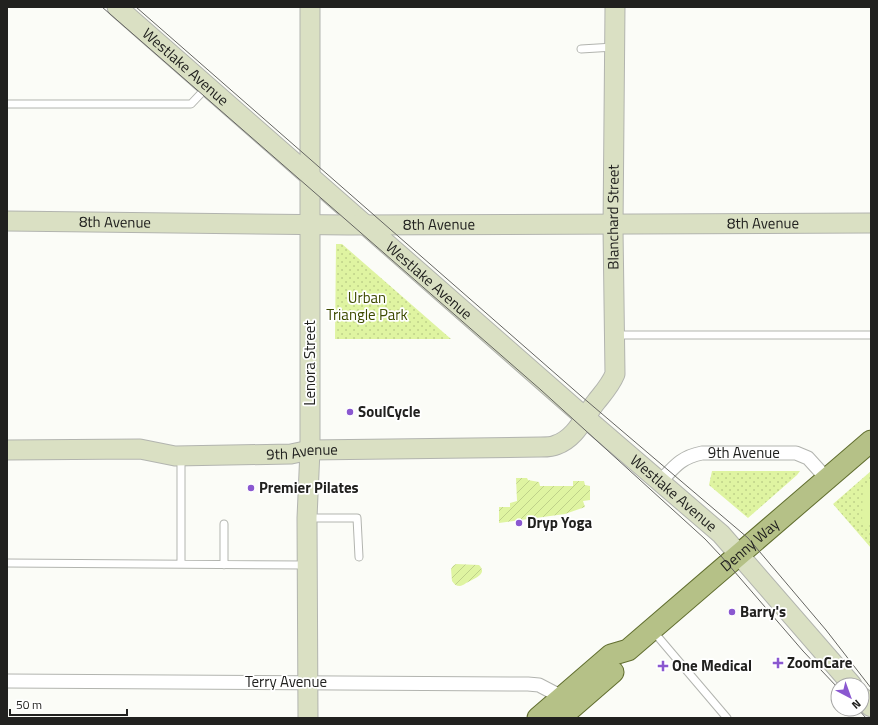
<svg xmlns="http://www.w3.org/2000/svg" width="878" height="725" viewBox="0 0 878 725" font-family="'Titillium Web',sans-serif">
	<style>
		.grass { fill: url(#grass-dots) }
		.garden { fill: url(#garden-furrows) }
		.pitch { fill: #dff4a1 }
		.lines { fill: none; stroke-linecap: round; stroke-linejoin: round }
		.lane-casing { stroke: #b2b4af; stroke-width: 9 }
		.street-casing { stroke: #b2b4af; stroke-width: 15 }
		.secondary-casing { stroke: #b2b4af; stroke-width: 21 }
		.primary-casing { stroke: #616e2f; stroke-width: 23 }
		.lane { stroke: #fff; stroke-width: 7 }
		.street { stroke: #fff; stroke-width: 13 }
		.secondary { stroke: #dae0c3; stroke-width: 19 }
		.primary { stroke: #b5c187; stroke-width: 21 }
		.tram { stroke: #656562; stroke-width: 1 }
		.poi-dot { fill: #8a58d0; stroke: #fff; stroke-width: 1.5 }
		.labels { text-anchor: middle; stroke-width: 3.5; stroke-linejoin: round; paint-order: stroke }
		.street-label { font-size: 15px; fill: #21211f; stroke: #fff }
		.park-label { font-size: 15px; fill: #3e4b00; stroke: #fff }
		.poi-label { font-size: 15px; font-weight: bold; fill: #21211f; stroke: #fff; text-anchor: start }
	</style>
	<defs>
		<pattern id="grass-dots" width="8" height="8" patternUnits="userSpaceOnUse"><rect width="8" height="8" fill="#dff4a1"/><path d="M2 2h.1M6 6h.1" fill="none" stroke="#bfd18a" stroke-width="1.8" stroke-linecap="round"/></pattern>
		<pattern id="garden-furrows" width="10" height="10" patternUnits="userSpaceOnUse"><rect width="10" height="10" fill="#dff4a1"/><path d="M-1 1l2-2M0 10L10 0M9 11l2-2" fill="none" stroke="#bfd18a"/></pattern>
	</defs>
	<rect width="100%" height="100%" fill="#fbfcf7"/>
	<path class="grass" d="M 336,244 L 342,244 L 451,339 L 335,339 Z
		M 712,471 L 800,471 L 797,475 L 748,518 L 709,485 Z
		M 871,471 L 871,548 L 833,504 Z"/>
	<path class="garden" d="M 516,478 L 527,478 L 528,480 L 539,482 L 540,486 L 573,486 L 573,481 L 584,481 L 585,485 L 590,486 L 590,500 L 583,501 L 585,507 L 565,514 L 499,523 L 499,507 L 510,507 L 510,503 L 517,501 Z
		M 456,564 L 479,565 C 488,574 475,578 468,582 C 466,583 462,586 460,586 C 456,586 454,584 452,581 L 451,569 L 453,566 Z"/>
	<path class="pitch" d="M 863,485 L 871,485 L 871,523 L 862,523 Z"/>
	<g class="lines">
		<g class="lane-casing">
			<path id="lane" d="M 581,49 L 614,47
				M 7,104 L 191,104 L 207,87
				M 615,335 L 871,335
				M 181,458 L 181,564
				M 307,518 L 357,518 L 359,557
				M 7,563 L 306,565
				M 224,565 L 224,524
				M 653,631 L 727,718"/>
		</g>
		<g class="street-casing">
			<g id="street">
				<path id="s1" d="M 660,482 C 674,467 681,457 702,453 L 796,453 L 808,458 L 827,479"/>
				<path d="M 7,681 L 528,684 L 539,685 L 562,697"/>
			</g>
		</g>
		<g class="secondary-casing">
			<g id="secondary">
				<path id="s2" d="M 117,7 L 573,407 L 721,534 L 852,685"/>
				<path id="s3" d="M 7,221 L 348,225 L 871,223"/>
				<path id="s4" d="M 7,450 L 140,449 L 175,456 L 291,454 L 310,450 L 541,447 C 546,447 552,447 556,445 C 576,438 584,417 596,402 C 603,393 610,386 615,374 L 613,228 L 615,7"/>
				<path d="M 862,697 L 871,707"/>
				<path d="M 308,718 L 307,518 L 310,450 L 310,7"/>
			</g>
		</g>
		<g class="primary-casing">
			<g id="primary">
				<path id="s5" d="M 538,718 L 611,655 L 628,650 L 871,441"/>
				<path d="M 560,718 L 613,672"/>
			</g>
		</g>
		<use href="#lane" class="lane"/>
		<use href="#street" class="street"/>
		<use href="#secondary" class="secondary"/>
		<use href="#primary" class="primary"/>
		<path class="tram" d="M 102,7 L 541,390 L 705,539 L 721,556 L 803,651 L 838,688
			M 136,7 L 581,396 L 748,538 L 826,630 L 871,688
			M 858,709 L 866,718"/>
	</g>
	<g class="poi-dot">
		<circle cx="350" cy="412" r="4"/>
		<circle cx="251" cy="488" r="4"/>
		<circle cx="519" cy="523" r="4"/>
		<circle cx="732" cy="612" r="4"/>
		<path d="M776 657h4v4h4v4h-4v4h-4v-4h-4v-4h4z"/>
		<path d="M661 660h4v4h4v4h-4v4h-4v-4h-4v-4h4z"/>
	</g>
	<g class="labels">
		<g class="street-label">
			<text dy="5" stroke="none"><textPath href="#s2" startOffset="91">Westlake Avenue</textPath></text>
			<text dy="5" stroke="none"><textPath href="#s4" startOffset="801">Blanchard Street</textPath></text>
			<text dy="5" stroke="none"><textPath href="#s3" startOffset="108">8th Avenue</textPath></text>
			<text dy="5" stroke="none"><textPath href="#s3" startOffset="756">8th Avenue</textPath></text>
			<text dy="5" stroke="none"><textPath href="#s3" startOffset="432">8th Avenue</textPath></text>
			<text dy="5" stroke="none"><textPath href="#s2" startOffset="415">Westlake Avenue</textPath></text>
			<text transform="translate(310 363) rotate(-90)" y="5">Lenora Street</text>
			<text dy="5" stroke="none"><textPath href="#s4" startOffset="296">9th Avenue</textPath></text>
			<text dy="5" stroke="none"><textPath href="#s1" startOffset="94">9th Avenue</textPath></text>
			<text dy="5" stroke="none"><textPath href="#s2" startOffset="739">Westlake Avenue</textPath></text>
			<text dy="5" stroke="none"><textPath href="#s5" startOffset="275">Denny Way</textPath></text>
			<text x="286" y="687">Terry Avenue</text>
		</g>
		<g class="park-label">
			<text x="367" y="303">Urban<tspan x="367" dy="17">Triangle Park</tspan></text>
		</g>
		<g class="poi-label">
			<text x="358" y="417">SoulCycle</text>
			<text x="259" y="493">Premier Pilates</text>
			<text x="527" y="528">Dryp Yoga</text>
			<text x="740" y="617">Barry's</text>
			<text x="787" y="668">ZoomCare</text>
			<text x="672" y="671">One Medical</text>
		</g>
	</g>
	<rect width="878" height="725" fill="none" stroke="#21211f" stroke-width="16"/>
	<g transform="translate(850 697) rotate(139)"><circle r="19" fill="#ffffff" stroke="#a6a6a5"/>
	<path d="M0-3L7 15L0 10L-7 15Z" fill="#8a58d0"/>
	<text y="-6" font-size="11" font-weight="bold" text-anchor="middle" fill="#21211f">N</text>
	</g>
	<path d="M10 709v6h117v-6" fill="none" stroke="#21211f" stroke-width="2"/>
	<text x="16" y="709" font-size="12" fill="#21211f" stroke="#ffffff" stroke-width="3" paint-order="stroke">50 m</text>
</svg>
